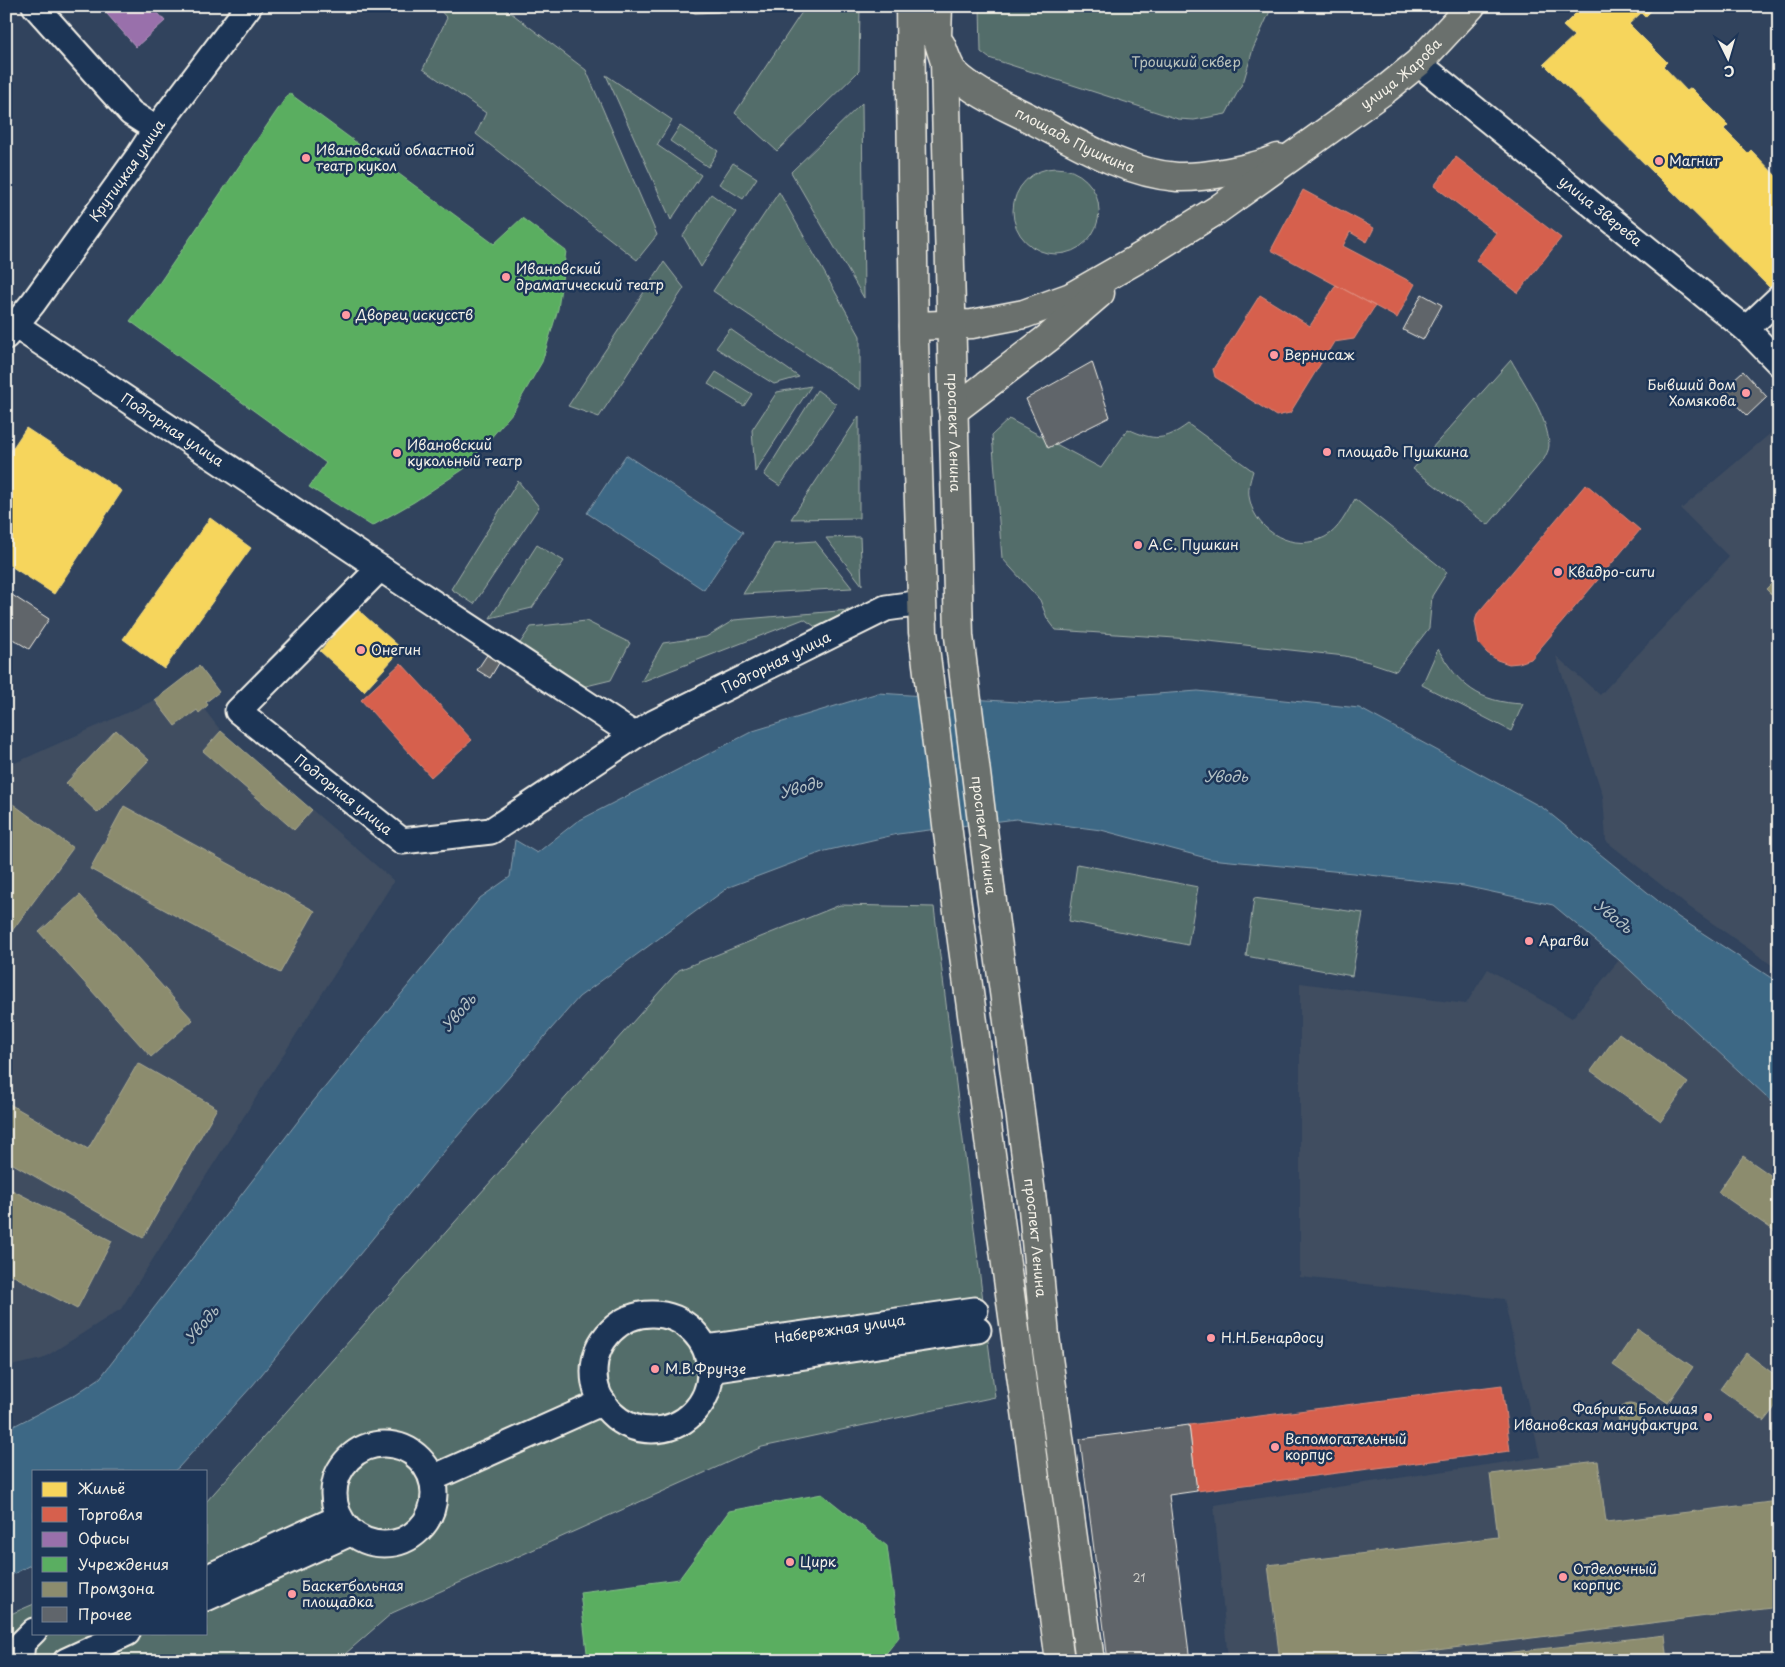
<svg xmlns="http://www.w3.org/2000/svg" width="1785" height="1667" viewBox="0 0 1785 1667" font-family="'Playpen Sans',sans-serif">
	<style>
		.built { fill: #3f4d61 }
		.green { fill: #526d6b; stroke: #a3afaa }
		.water { fill: #3e6785; stroke: #879ead }
		.homes { fill: #f6d55c; stroke: #f5dd86 }
		.shops { fill: #d6604d; stroke: #df8c7c }
		.offices { fill: #9970ab; stroke: #b497bd }
		.public { fill: #5aae61; stroke: #88c28a }
		.industry { fill: #8c8c6e; stroke: #abaa93 }
		.building { fill: #60656b; stroke: #f4f1e8 }
		.lines { fill: none; stroke-linecap: round; stroke-linejoin: round }
		.minor-casing { stroke: #f4f1e8; stroke-width: 29 }
		.major-casing { stroke: #f4f1e8; stroke-width: 31 }
		.highway-casing { stroke: #f4f1e8; stroke-width: 31 }
		.minor { stroke: #1d3557; stroke-width: 25 }
		.major { stroke: #6a706d; stroke-width: 28 }
		.highway { stroke: #6a706d; stroke-width: 28 }
		.poi-dot { fill: #ff9aa2; stroke: #1d3557; stroke-width: 2 }
		.labels { text-anchor: middle; stroke-width: 5; stroke-linejoin: round; paint-order: stroke }
		.number-label { font-size: 11px; fill: #cfcec9 }
		.park-label { font-size: 14px; fill: #bbc3bc; stroke: #1d3557 }
		.street-label { font-size: 14px; fill: #f4f1e8; stroke: #1d3557 }
		.poi-label { font-size: 14px; fill: #f4f1e8; stroke: #1d3557; text-anchor: start }
		.water-label { font-size: 15px; font-style: italic; fill: #b4c1c5; stroke: #1d3557 }
	</style>
	<rect width="100%" height="100%" fill="#31435d"/>
	<filter id="ink" filterUnits="userSpaceOnUse"><feTurbulence type="fractalNoise" baseFrequency=".02" numOctaves="2"/><feDisplacementMap in="SourceGraphic" scale="10" xChannelSelector="R" yChannelSelector="G"/><feConvolveMatrix kernelMatrix="1 2 1 2 8 2 1 2 1" color-interpolation-filters="sRGB"/></filter>
	<g filter="url(#ink)">
		<path class="built" d="M 1772,432 L 1779,439 L 1779,970 L 1685,904 L 1606,841 L 1603,796 L 1556,656 L 1600,695 L 1729,557 L 1681,509 Z
			M 199,666 L 219,692 L 206,702 L 208,705 L 204,709 L 221,731 L 394,881 L 121,1309 L 42,1359 L 6,1367 L 6,767 L 155,700 Z
			M 1619,960 L 1779,1108 L 1779,1661 L 1228,1661 L 1214,1505 L 1540,1457 L 1504,1299 L 1300,1277 L 1300,983 L 1466,1004 L 1488,969 L 1572,1018 Z"/>
		<path class="green" d="M 436,6 L 502,6 L 586,70 L 657,235 L 637,260 L 476,134 L 486,113 L 423,69 L 447,18 Z
			M 806,6 L 860,6 L 859,71 L 777,151 L 735,113 Z
			M 980,6 L 1264,6 L 1270,11 L 1253,49 L 1244,80 L 1226,114 L 1194,120 L 1178,119 L 989,58 L 981,52 Z
			M 606,75 L 672,120 L 657,145 L 701,175 L 671,220 Z
			M 862,103 L 864,298 L 791,172 Z
			M 680,126 L 718,151 L 708,167 L 670,141 Z
			M 733,163 L 757,178 L 743,199 L 719,184 Z
			M1013 211a43 43 0 1 1 86 0a43 43 0 1 1-86 0Z
			M 779,192 L 860,336 L 860,390 L 713,291 Z
			M 711,194 L 736,212 L 701,267 L 683,236 Z
			M 664,262 L 684,288 L 599,417 L 568,406 Z
			M 730,329 L 799,377 L 774,384 L 716,348 Z
			M 1511,360 C 1525,385 1548,417 1549,445 C 1549,450 1546,455 1544,459 L 1488,525 L 1413,469 Z
			M 716,372 L 752,394 L 744,406 L 708,384 Z
			M 811,386 L 755,472 L 752,430 L 777,392 Z
			M 817,390 L 836,404 L 780,486 L 764,475 Z
			M 859,416 L 859,518 L 791,519 Z
			M 1009,419 L 1101,468 L 1128,429 C 1154,441 1165,441 1188,424 L 1253,471 C 1250,481 1247,490 1250,501 C 1257,532 1294,553 1325,537 C 1339,530 1347,512 1355,499 L 1447,572 L 1432,596 L 1429,628 L 1396,671 L 1369,662 L 1345,656 L 1190,639 L 1056,630 L 1047,618 L 1040,600 L 1002,558 L 992,435 Z
			M 518,481 L 539,507 L 474,604 L 451,589 Z
			M 860,537 L 862,585 L 826,538 Z
			M 815,541 L 852,588 L 743,594 L 774,544 Z
			M 537,545 L 564,561 L 532,608 L 490,618 Z
			M 849,610 L 817,628 L 804,619 L 641,682 L 663,643 L 706,637 L 734,620 Z
			M 586,621 L 630,643 L 611,680 L 574,689 L 516,649 L 531,627 Z
			M 1438,649 C 1460,686 1478,702 1523,704 L 1511,731 L 1422,685 Z
			M 1077,864 L 1198,887 L 1188,945 L 1069,921 Z
			M 1254,898 L 1363,913 L 1352,976 L 1246,956 Z
			M 840,905 L 934,907 L 995,1397 L 762,1447 L 392,1613 L 337,1661 L 6,1661 L 6,1616 L 34,1604 L 34,1633 L 206,1633 L 206,1502 L 679,970 Z"/>
		<path class="water" d="M 626,455 L 743,532 L 704,590 L 587,513 Z
			M 1198,691 L 1359,708 L 1543,808 L 1678,917 L 1779,983 L 1779,1108 L 1619,960 L 1553,905 L 1464,886 L 1353,873 L 1210,859 L 1101,830 L 1016,819 L 898,834 L 825,851 L 729,887 L 579,997 L 435,1162 L 253,1385 L 179,1467 L 174,1471 L 34,1471 L 34,1563 L 6,1578 L 6,1430 L 76,1394 L 100,1378 L 312,1103 L 480,898 L 510,877 L 515,840 L 537,853 L 576,822 L 753,731 L 878,693 L 1033,703 Z"/>
		<path class="homes" d="M 1583,6 L 1656,6 L 1645,17 L 1641,13 L 1629,24 L 1667,62 L 1663,66 L 1687,91 L 1691,88 L 1728,125 L 1724,129 L 1748,153 L 1751,150 L 1779,179 L 1779,279 L 1770,288 L 1544,64 L 1574,36 L 1563,26 Z
			M 26,428 L 122,491 L 54,594 L 6,563 L 6,458 Z
			M 210,518 L 251,548 L 164,669 L 123,639 Z
			M 357,609 L 402,649 L 364,691 L 320,651 Z"/>
		<path class="shops" d="M 1456,157 L 1561,238 L 1518,293 L 1476,260 L 1496,233 L 1434,186 Z
			M 1303,190 L 1374,228 L 1367,242 L 1350,232 L 1343,246 L 1415,284 L 1397,318 L 1271,250 Z
			M 1336,285 L 1375,306 L 1354,339 L 1334,342 L 1290,413 L 1276,416 L 1215,377 L 1213,369 L 1260,295 L 1310,326 Z
			M 1586,484 L 1640,530 L 1531,659 L 1519,663 L 1509,664 L 1497,660 L 1487,653 L 1479,644 L 1475,622 L 1477,614 Z
			M 401,663 L 472,740 L 431,777 L 361,700 Z
			M 1502,1385 L 1510,1451 L 1197,1491 L 1189,1425 Z"/>
		<path class="offices" d="M 100,6 L 152,6 L 165,21 L 136,47 Z
			M 6,115 L 13,120 L 6,129 Z"/>
		<path class="public" d="M 289,93 L 494,244 L 522,218 L 566,251 L 558,309 L 542,362 L 513,412 L 464,469 L 414,502 L 372,526 L 309,487 L 326,463 L 130,321 L 158,285 Z
			M 822,1494 L 887,1546 L 899,1637 L 880,1661 L 588,1661 L 580,1592 L 679,1579 L 729,1511 Z"/>
		<path class="industry" d="M 1779,576 L 1779,602 L 1766,589 Z
			M 199,666 L 219,692 L 206,702 L 208,705 L 199,713 L 197,710 L 175,726 L 155,700 Z
			M 116,730 L 149,760 L 98,813 L 66,783 Z
			M 221,731 L 312,810 L 294,830 L 203,751 Z
			M 6,799 L 73,848 L 6,939 Z
			M 124,806 L 315,911 L 280,973 L 90,869 Z
			M 80,895 L 193,1020 L 151,1057 L 39,932 Z
			M 1619,1033 L 1688,1083 L 1661,1121 L 1591,1071 Z
			M 138,1063 L 217,1108 L 143,1238 L 6,1160 L 6,1102 L 88,1149 Z
			M 1743,1156 L 1779,1181 L 1779,1234 L 1718,1192 Z
			M 6,1187 L 112,1241 L 77,1309 L 6,1272 Z
			M 1638,1329 L 1693,1367 L 1668,1403 L 1613,1365 Z
			M 1746,1353 L 1779,1378 L 1779,1402 L 1764,1421 L 1720,1389 Z
			M1618 1416a12 12 0 1 1 24 0a12 12 0 1 1-24 0Z
			M 1598,1461 L 1606,1522 L 1779,1501 L 1779,1607 L 1349,1661 L 1280,1661 L 1268,1565 L 1498,1537 L 1490,1474 Z
			M 1665,1635 L 1668,1661 L 1460,1661 L 1459,1658 Z
			M 1459,1658 L 1460,1661 L 1432,1661 Z"/>
		<path class="building" d="M 680,6 L 729,6 L 718,12 L 695,13 Z
			M 1422,294 L 1442,305 L 1423,340 L 1403,330 Z
			M 1092,362 L 1110,417 L 1048,448 L 1026,399 Z
			M 1743,371 L 1767,397 L 1747,416 L 1722,390 Z
			M 6,591 L 49,619 L 29,649 L 6,635 Z
			M 487,655 L 499,663 L 490,678 L 477,670 Z
			M 1189,1425 L 1197,1491 L 1169,1495 L 1190,1661 L 1108,1661 L 1080,1439 Z"/>
		<g class="lines">
			<g class="minor-casing">
				<g id="minor">
					<path d="M 35,6 L 131,113 L 156,129"/>
					<path id="s1" d="M 1418,63 L 1746,329 L 1779,363"/>
					<path id="s2" d="M 15,325 L 380,568"/>
					<path d="M 1746,329 L 1779,298"/>
					<path id="s3" d="M 6,336 L 33,303 L 138,157 L 156,129 L 249,6"/>
					<path id="s4" d="M 634,735 L 380,568 L 238,711 L 402,841 L 491,831 L 654,723 L 886,608 L 922,603"/>
					<circle cx="652" cy="1372" r="58"/>
					<path id="s5" d="M 706,1348 L 975,1310"/>
					<path d="M 711,1370 L 978,1330"/>
					<circle cx="384" cy="1494" r="50"/>
					<path d="M 433,1478 L 603,1402"/>
					<path d="M 206,1578 L 339,1518"/>
					<path d="M 206,1598 L 350,1533"/>
					<path d="M 20,1661 L 22,1643 L 34,1631"/>
					<path d="M 66,1661 L 127,1633"/>
				</g>
			</g>
			<g class="major-casing">
				<g id="major">
					<path id="s6" d="M 941,45 C 945,54 948,66 954,73 C 976,94 1006,106 1033,120 C 1077,143 1125,173 1177,177 C 1203,178 1255,169 1278,158"/>
					<path id="s7" d="M 914,326 L 972,324 L 1024,314 L 1071,297 L 1146,254 L 1217,210 L 1386,89 L 1418,63 L 1471,6"/>
					<path d="M 953,411 L 1048,338 L 1100,293"/>
				</g>
			</g>
			<g class="highway-casing">
				<g id="highway">
					<path d="M 910,6 L 914,341 L 923,632 L 956,897 L 1060,1661"/>
					<path id="s8" d="M 938,6 L 937,37 L 945,62 L 959,636 L 991,894 L 1033,1209 L 1045,1336 L 1090,1661"/>
				</g>
			</g>
			<use href="#minor" class="minor"/>
			<use href="#major" class="major"/>
			<use href="#highway" class="highway"/>
		</g>
	</g>
	<g class="poi-dot">
		<circle cx="306" cy="158" r="5"/>
		<circle cx="1659" cy="161" r="5"/>
		<circle cx="506" cy="277" r="5"/>
		<circle cx="346" cy="315" r="5"/>
		<circle cx="1274" cy="355" r="5"/>
		<circle cx="1746" cy="393" r="5"/>
		<circle cx="1327" cy="452" r="5"/>
		<circle cx="397" cy="453" r="5"/>
		<circle cx="1138" cy="545" r="5"/>
		<circle cx="1558" cy="572" r="5"/>
		<circle cx="361" cy="650" r="5"/>
		<circle cx="1529" cy="941" r="5"/>
		<circle cx="1211" cy="1338" r="5"/>
		<circle cx="655" cy="1369" r="5"/>
		<circle cx="1708" cy="1417" r="5"/>
		<circle cx="1275" cy="1447" r="5"/>
		<circle cx="790" cy="1562" r="5"/>
		<circle cx="1563" cy="1577" r="5"/>
		<circle cx="292" cy="1594" r="5"/>
	</g>
	<g class="labels">
		<g class="number-label">
			<text x="1139" y="1582">21</text>
		</g>
		<g class="park-label">
			<text x="1186" y="67">Троицкий сквер</text>
		</g>
		<g class="street-label">
			<text dy="5" stroke="none"><textPath href="#s7" startOffset="560">улица Жарова</textPath></text>
			<text dy="5" stroke="none"><textPath href="#s6" startOffset="170">площадь Пушкина</textPath></text>
			<text dy="5" stroke="none"><textPath href="#s3" startOffset="205">Крутицкая улица</textPath></text>
			<text dy="5" stroke="none"><textPath href="#s1" startOffset="235">улица Зверева</textPath></text>
			<text dy="5" stroke="none"><textPath href="#s2" startOffset="189">Подгорная улица</textPath></text>
			<text dy="5" stroke="none"><textPath href="#s8" startOffset="428">проспект Ленина</textPath></text>
			<text dy="5" stroke="none"><textPath href="#s4" startOffset="1136">Подгорная улица</textPath></text>
			<text dy="5" stroke="none"><textPath href="#s4" startOffset="640">Подгорная улица</textPath></text>
			<text dy="5" stroke="none"><textPath href="#s8" startOffset="832">проспект Ленина</textPath></text>
			<text dy="5" stroke="none"><textPath href="#s8" startOffset="1238">проспект Ленина</textPath></text>
			<text dy="5" stroke="none"><textPath href="#s5" startOffset="135">Набережная улица</textPath></text>
		</g>
		<g class="poi-label">
			<text x="316" y="155">Ивановский областной<tspan x="316" dy="16">театр кукол</tspan></text>
			<text x="1669" y="166">Магнит</text>
			<text x="516" y="274">Ивановский<tspan x="516" dy="16">драматический театр</tspan></text>
			<text x="356" y="320">Дворец искусств</text>
			<text x="1284" y="360">Вернисаж</text>
			<text x="1736" y="390" text-anchor="end">Бывший дом<tspan x="1736" dy="16">Хомякова</tspan></text>
			<text x="407" y="450">Ивановский<tspan x="407" dy="16">кукольный театр</tspan></text>
			<text x="1337" y="457">площадь Пушкина</text>
			<text x="1148" y="550">А.C. Пушкин</text>
			<text x="1568" y="577">Квадро-сити</text>
			<text x="371" y="655">Онегин</text>
			<text x="1539" y="946">Арагви</text>
			<text x="1221" y="1343">Н.Н.Бенардосу</text>
			<text x="665" y="1374">М.В.Фрунзе</text>
			<text x="1698" y="1414" text-anchor="end">Фабрика Большая<tspan x="1698" dy="16">Ивановская мануфактура</tspan></text>
			<text x="1285" y="1444">Вспомогательный<tspan x="1285" dy="16">корпус</tspan></text>
			<text x="800" y="1567">Цирк</text>
			<text x="1573" y="1574">Отделочный<tspan x="1573" dy="16">корпус</tspan></text>
			<text x="302" y="1591">Баскетбольная<tspan x="302" dy="16">площадка</tspan></text>
		</g>
		<g class="water-label">
			<text x="1226" y="782">Уводь</text>
			<text transform="translate(801 788) rotate(-16)" y="5">Уводь</text>
			<text transform="translate(1613 917) rotate(38)" y="5">Уводь</text>
			<text transform="translate(459 1013) rotate(-49)" y="5">Уводь</text>
			<text transform="translate(202 1325) rotate(-50)" y="5">Уводь</text>
		</g>
	</g>
	<rect width="1785" height="1667" fill="none" stroke="#1d3557" stroke-width="25"/>
	<rect x="12" y="12" width="1760" height="1642" fill="none" stroke="#f4f1e8" stroke-width="2" filter="url(#ink)"/>
	<rect x="32" y="1470" width="175" height="165" fill="#1d3557" stroke="#738091"/>
	<rect x="42" y="1482" width="25" height="15" fill="#f6d55c" stroke="#738091"/>
	<text x="78" y="1494" font-size="15" fill="#f4f1e8">Жильё</text>
	<rect x="42" y="1507" width="25" height="15" fill="#d6604d" stroke="#738091"/>
	<text x="78" y="1520" font-size="15" fill="#f4f1e8">Торговля</text>
	<rect x="42" y="1532" width="25" height="15" fill="#9970ab" stroke="#738091"/>
	<text x="78" y="1544" font-size="15" fill="#f4f1e8">Офисы</text>
	<rect x="42" y="1557" width="25" height="15" fill="#5aae61" stroke="#738091"/>
	<text x="78" y="1570" font-size="15" fill="#f4f1e8">Учреждения</text>
	<rect x="42" y="1582" width="25" height="15" fill="#8c8c6e" stroke="#738091"/>
	<text x="78" y="1594" font-size="15" fill="#f4f1e8">Промзона</text>
	<rect x="42" y="1607" width="25" height="15" fill="#60656b" stroke="#738091"/>
	<text x="78" y="1620" font-size="15" fill="#f4f1e8">Прочее</text>
	<g transform="translate(1728 58) rotate(175)" stroke="#1d3557" stroke-width="4" paint-order="stroke">
	<path d="M0-4L9 19L0 12L-9 19Z" fill="#f4f1e8"/>
	<text y="-8" font-size="14" font-weight="bold" text-anchor="middle" fill="#f4f1e8">С</text>
	</g>
</svg>
